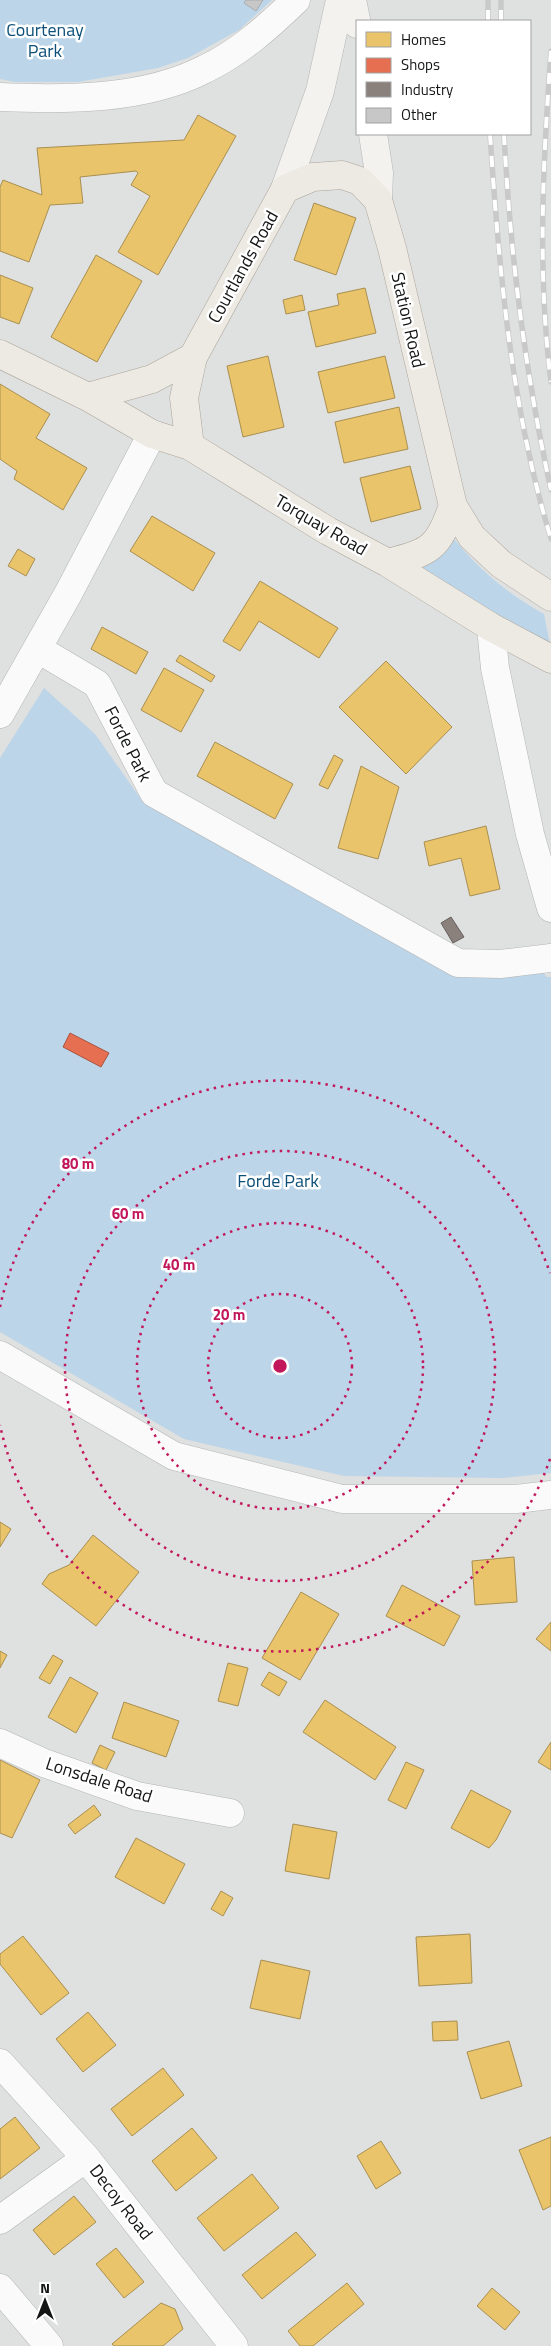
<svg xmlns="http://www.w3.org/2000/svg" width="551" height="2346" viewBox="0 0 551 2346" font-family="'Titillium Web',sans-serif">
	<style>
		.green { fill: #bcd5e9 }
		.homes { fill: #e9c46a; stroke: #a98f50 }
		.shops { fill: #e76f51; stroke: #a7543f }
		.industry { fill: #8a817c; stroke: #66605d }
		.building { fill: #c7c7c7; stroke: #ababab }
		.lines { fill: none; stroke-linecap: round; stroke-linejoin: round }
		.street-casing { stroke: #b4b5b5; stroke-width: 29 }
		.secondary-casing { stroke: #b4b5b5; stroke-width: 29 }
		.primary-casing { stroke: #aba599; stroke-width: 29 }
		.street { stroke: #fafafa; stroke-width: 28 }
		.secondary { stroke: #f3f2ee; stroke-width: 28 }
		.primary { stroke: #ede9e3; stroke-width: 28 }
		.rail-casing { stroke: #c9c9c9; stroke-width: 5.5 }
		.rail { stroke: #fff; stroke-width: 4; stroke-dasharray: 11; stroke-linecap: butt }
		.ring { fill: none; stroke: #c2185b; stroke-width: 2.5; stroke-dasharray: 2.5 5 }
		.labels { text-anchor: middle; stroke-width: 5; stroke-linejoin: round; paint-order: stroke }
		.park-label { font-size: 18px; fill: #0c4f78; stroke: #fff }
		.street-label { font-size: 18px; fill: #131414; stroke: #fff }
		.centre { fill: #c2185b; stroke: #fff; stroke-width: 2.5 }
		.ring-label { font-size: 15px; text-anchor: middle; font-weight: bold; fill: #c2185b; stroke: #fff; stroke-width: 5; stroke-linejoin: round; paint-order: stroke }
	</style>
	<rect width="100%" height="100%" fill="#dfe0e0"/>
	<path class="green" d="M 0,0 L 272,0 L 239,30 L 188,58 L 158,68 L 78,82 L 15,82 L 0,79 Z
		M 451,535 C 478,569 506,593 544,614 L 550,644 L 456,592 L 415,566 Z
		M 44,688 L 95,734 L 141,799 L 434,959 L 537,967 L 547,977 L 551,977 L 551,1473 L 503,1478 L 344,1476 L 184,1439 L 0,1332 L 0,758 Z"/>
	<path class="homes" d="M 198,115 L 236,136 L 158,275 L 118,252 L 150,196 L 131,185 L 138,173 L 136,171 L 80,177 L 83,203 L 50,205 L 29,262 L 0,251 L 0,187 L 3,180 L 42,195 L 37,148 L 184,140 Z
		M 314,203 L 356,218 L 336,275 L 294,260 Z
		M 96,255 L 142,281 L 97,362 L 51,337 Z
		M 0,275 L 33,288 L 19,324 L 0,317 Z
		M 365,288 L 376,333 L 316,347 L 308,312 L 339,305 L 337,294 Z
		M 302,295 L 305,310 L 286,314 L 283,300 Z
		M 268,356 L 284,427 L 243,437 L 227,366 Z
		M 385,356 L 395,398 L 328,413 L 318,372 Z
		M 0,384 L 50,414 L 36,438 L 87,468 L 63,510 L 14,479 L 17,471 L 0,459 Z
		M 399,407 L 408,449 L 344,463 L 335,422 Z
		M 410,466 L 421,509 L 371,522 L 360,478 Z
		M 152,516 L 215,553 L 193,591 L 130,551 Z
		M 18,549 L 35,559 L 26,576 L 8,566 Z
		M 260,581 L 338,628 L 319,658 L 259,621 L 240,651 L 223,641 Z
		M 102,627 L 148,652 L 136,674 L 91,649 Z
		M 180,655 L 215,676 L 211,682 L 176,661 Z
		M 386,661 L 452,727 L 406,774 L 339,707 Z
		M 164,668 L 204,690 L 181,732 L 141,710 Z
		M 215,742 L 293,784 L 275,819 L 197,776 Z
		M 334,755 L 343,760 L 328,789 L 319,785 Z
		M 361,766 L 399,787 L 378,859 L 338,848 Z
		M 486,826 L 500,889 L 470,896 L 461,858 L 429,866 L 424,842 Z
		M 0,1522 L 11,1529 L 0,1547 Z
		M 93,1535 L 139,1572 L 96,1626 L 42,1584 L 49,1574 L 69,1565 Z
		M 514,1557 L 517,1602 L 475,1605 L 472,1561 Z
		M 402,1585 L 460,1616 L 444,1646 L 386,1616 Z
		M 301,1592 L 339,1614 L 300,1680 L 262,1658 Z
		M 551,1622 L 551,1651 L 536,1639 Z
		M 0,1651 L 7,1655 L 0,1668 Z
		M 53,1655 L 63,1661 L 50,1684 L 39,1678 Z
		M 228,1663 L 248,1668 L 238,1706 L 218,1701 Z
		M 269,1672 L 287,1682 L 279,1696 L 261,1685 Z
		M 70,1677 L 98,1693 L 76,1733 L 48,1717 Z
		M 325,1700 L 396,1747 L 375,1780 L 303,1732 Z
		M 124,1702 L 179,1721 L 166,1757 L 112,1738 Z
		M 551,1742 L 551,1770 L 538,1762 Z
		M 100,1745 L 115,1752 L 106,1770 L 92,1763 Z
		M 0,1760 L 40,1780 L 12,1838 L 0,1833 Z
		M 406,1762 L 424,1770 L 406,1809 L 388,1800 Z
		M 471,1790 L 511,1811 L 496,1840 L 489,1848 L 451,1828 Z
		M 94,1805 L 101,1815 L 75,1834 L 68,1825 Z
		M 293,1824 L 337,1832 L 329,1879 L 285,1871 Z
		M 136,1838 L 185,1864 L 164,1904 L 115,1877 Z
		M 221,1891 L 233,1898 L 223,1916 L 211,1909 Z
		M 470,1934 L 472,1983 L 419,1986 L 416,1937 Z
		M 23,1936 L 69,1993 L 41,2015 L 0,1964 L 0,1954 Z
		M 261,1960 L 310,1971 L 300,2019 L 250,2008 Z
		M 88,2012 L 116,2045 L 83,2072 L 56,2039 Z
		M 457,2021 L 458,2040 L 433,2041 L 432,2022 Z
		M 509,2041 L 522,2086 L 481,2099 L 467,2052 Z
		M 163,2068 L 184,2095 L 132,2136 L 111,2109 Z
		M 15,2117 L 40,2148 L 0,2179 L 0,2129 Z
		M 192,2128 L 217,2158 L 176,2191 L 152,2161 Z
		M 551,2137 L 551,2206 L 543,2210 L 519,2150 Z
		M 381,2141 L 401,2173 L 376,2189 L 357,2156 Z
		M 252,2174 L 279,2208 L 224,2251 L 197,2218 Z
		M 74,2196 L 96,2222 L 54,2255 L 33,2230 Z
		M 296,2232 L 316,2255 L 262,2299 L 242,2275 Z
		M 116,2248 L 144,2282 L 124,2298 L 96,2264 Z
		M 347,2283 L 364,2304 L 313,2346 L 300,2346 L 288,2331 Z
		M 492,2288 L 520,2312 L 505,2330 L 477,2306 Z
		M 161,2303 L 175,2309 L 183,2329 L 163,2346 L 114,2346 L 112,2344 Z"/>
	<path class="shops" d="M 70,1033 L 109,1053 L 101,1067 L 63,1047 Z"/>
	<path class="industry" d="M 451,917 L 464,937 L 453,943 L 441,923 Z"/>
	<path class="building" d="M 246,0 L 263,0 L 256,11 L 244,3 Z"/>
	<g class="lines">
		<g class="street-casing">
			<path id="street" d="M 0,97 C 66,100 145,100 205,69 C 239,53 269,26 296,0
				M 491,627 L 495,668 L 530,834 L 551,908
				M 38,649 L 97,684 L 154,793 L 458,963 L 500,964 L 551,958
				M 0,714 L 68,594 L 152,434
				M 0,1355 L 174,1456 L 342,1499 L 516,1499 L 551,1495
				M 0,1743 L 44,1763 L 137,1796 L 230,1813
				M 0,2063 L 86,2158 L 234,2346
				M 0,2220 L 86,2158
				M 0,2288 L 49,2346"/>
		</g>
		<g class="secondary-casing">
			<path id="secondary" d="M 352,0 L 357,24
				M 373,134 L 379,173 L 378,200
				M 285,189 L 320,91 L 340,0"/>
		</g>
		<g class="primary-casing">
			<path id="primary" d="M 0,354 L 88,397 L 152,434 L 190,446 L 328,531 L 388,563 L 491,627 L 551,659
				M 88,397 L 152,379 L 193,357
				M 190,446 L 184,398 L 193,357 L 285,189 L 313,177 L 342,175 L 360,181 L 378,200 L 392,248 L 453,506 L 472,537 L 501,564 L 551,597
				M 388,563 C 432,551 437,549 453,506"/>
		</g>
		<use href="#street" class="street"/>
		<use href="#secondary" class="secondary"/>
		<use href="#primary" class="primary"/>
		<g class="rail-casing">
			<path id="rail" d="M 488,21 L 488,0
				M 501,21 L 501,0
				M 551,51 C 543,162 537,272 551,382
				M 490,134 C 499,271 511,407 551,539
				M 504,134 C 510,254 525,372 551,490"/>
		</g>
		<use href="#rail" class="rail"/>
	</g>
	<g class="ring">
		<circle cx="280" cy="1366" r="72"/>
		<circle cx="280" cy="1366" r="143"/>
		<circle cx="280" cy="1366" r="215"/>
		<path d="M550 1459A286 286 0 0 1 0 1425M0 1307A286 286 0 0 1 550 1273"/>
	</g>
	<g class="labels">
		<g class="park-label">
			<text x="45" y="36">Courtenay<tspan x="45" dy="21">Park</tspan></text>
			<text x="278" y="1187">Forde Park</text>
		</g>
		<g class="street-label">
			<text transform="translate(243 267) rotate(-61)" y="6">Courtlands Road</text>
			<text transform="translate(408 320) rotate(77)" y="6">Station Road</text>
			<text transform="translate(321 525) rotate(30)" y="6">Torquay Road</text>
			<text transform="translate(128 744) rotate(63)" y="6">Forde Park</text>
			<text transform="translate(99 1780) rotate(18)" y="6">Lonsdale Road</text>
			<text transform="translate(121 2202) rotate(52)" y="6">Decoy Road</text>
		</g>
	</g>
	<circle cx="280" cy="1366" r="8" class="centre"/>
	<g class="ring-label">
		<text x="78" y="1169">80 m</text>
		<text x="128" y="1219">60 m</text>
		<text x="179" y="1270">40 m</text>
		<text x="229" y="1320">20 m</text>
	</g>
	<rect x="356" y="20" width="175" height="115" fill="#ffffff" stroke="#a1a1a1"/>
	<rect x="366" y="32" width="25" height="15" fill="#e9c46a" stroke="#a1a1a1"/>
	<text x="401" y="45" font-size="15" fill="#131414">Homes</text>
	<rect x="366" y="58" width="25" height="15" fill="#e76f51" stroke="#a1a1a1"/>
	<text x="401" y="70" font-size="15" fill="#131414">Shops</text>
	<rect x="366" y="82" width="25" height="15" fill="#8a817c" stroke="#a1a1a1"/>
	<text x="401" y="95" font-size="15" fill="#131414">Industry</text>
	<rect x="366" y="108" width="25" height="15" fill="#c7c7c7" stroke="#a1a1a1"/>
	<text x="401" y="120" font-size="15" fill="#131414">Other</text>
	<g transform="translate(45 2301)" stroke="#ffffff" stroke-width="4" paint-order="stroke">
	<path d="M0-4L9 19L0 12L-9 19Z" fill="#131414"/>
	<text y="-8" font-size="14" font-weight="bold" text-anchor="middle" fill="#131414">N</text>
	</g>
</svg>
